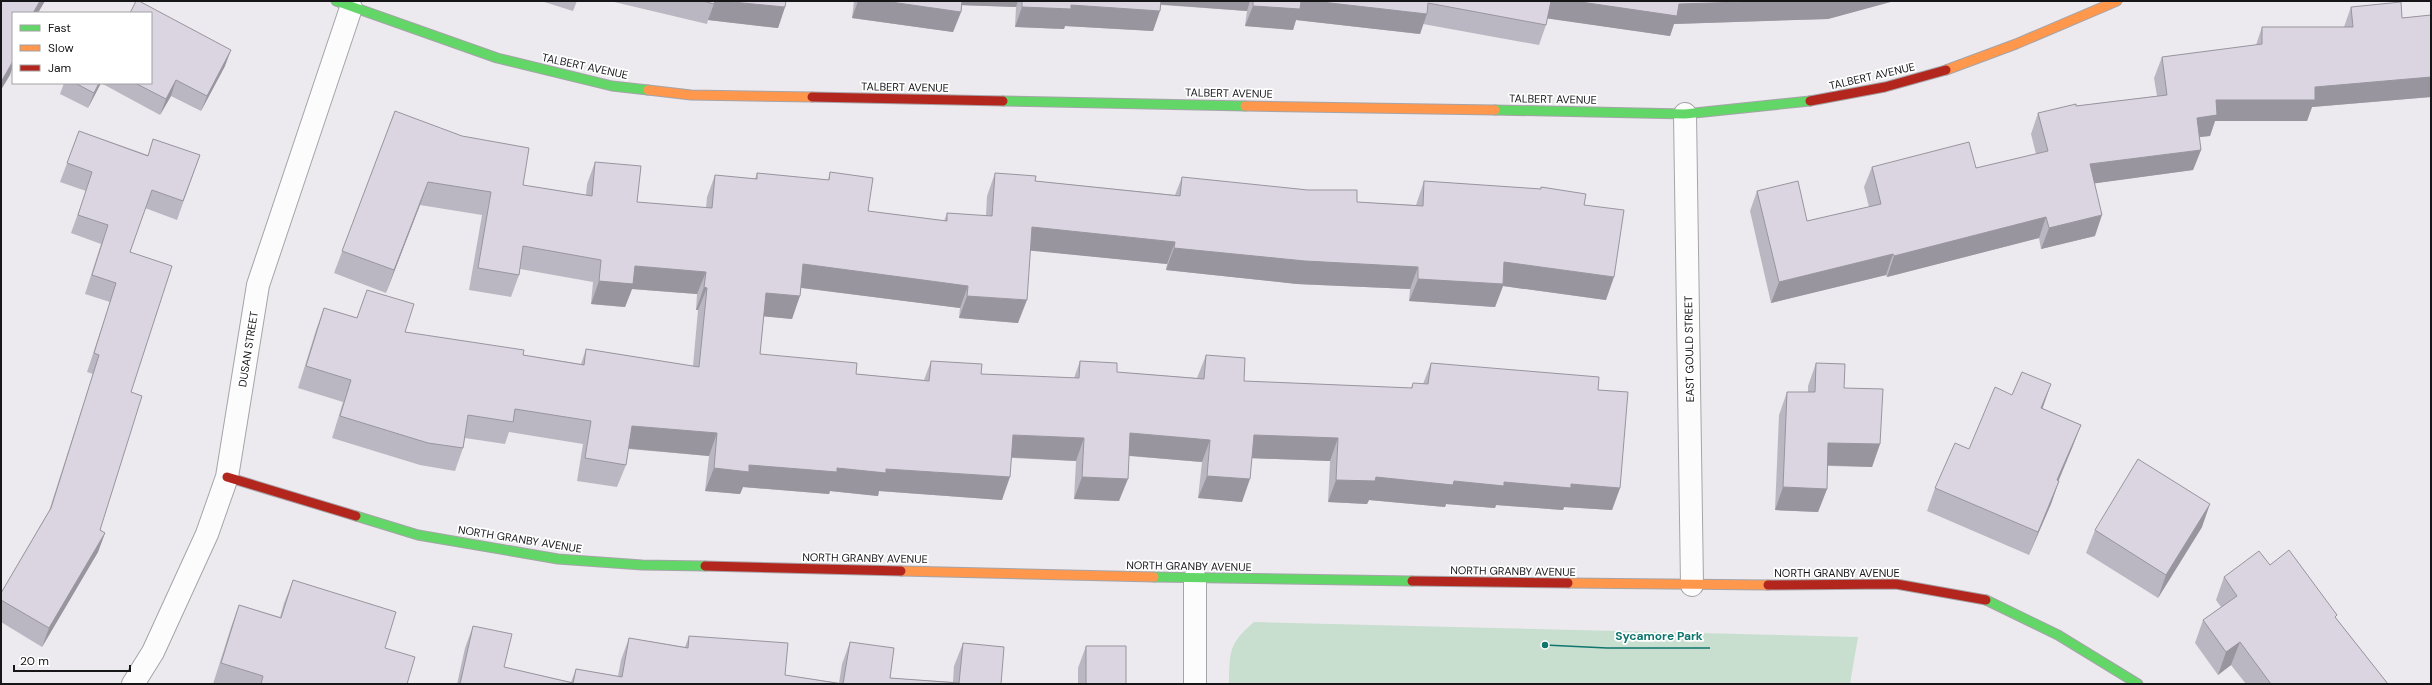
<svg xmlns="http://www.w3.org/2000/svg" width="2432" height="685" viewBox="0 0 2432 685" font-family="'DM Sans',sans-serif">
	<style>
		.green { fill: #c8decf }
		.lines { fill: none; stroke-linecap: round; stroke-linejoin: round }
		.street-casing { stroke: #a5a4a8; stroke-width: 24 }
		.fast-casing { stroke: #a5a4a8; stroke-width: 11 }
		.slow-casing { stroke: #a5a4a8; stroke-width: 11 }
		.jam-casing { stroke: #a5a4a8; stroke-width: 11 }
		.street { stroke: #fcfcfd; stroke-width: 22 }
		.fast { stroke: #63d668; stroke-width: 9 }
		.slow { stroke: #ff974d; stroke-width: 9 }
		.jam { stroke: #b3261e; stroke-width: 9 }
		.wall { fill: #bbb7c2 }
		.shaded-wall { fill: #99959e }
		.building { fill: #dad5e1; stroke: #99959e }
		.labels { text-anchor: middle; stroke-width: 3.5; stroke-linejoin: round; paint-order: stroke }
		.street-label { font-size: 11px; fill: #161518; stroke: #fff }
		.leader { fill: none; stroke: #0f766e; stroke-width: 1.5 }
		.callout-dot { fill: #0f766e; stroke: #fff; stroke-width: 1.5 }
		.callout-label { font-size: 12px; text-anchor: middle; font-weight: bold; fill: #0f766e; stroke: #fff; stroke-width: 3.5; stroke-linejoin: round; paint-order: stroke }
	</style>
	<rect width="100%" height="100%" fill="#eceaef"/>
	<path class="green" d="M 1254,622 L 1858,637 L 1850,684 L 1229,684 C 1230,652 1228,644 1254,622 Z"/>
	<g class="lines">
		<g class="street-casing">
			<path id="street" d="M 1685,114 L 1692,585
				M 133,684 L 153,652 L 207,534 L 227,477 L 258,285 L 351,8
				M 1195,684 L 1195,578"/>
		</g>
		<g class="fast-casing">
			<path id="fast" d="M 336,1 L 497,58 L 612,86 L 648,90
				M 1003,101 L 1245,106
				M 1495,110 L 1685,114 L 1810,101
				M 356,516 L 418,535 L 558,559 L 642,565 L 705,566
				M 1154,577 L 1412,581
				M 1986,600 L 2058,635 L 2138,684"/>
		</g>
		<g class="slow-casing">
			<path id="slow" d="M 1946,70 L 2016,44 L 2117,1
				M 648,90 L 691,95 L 812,97
				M 1245,106 L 1495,110
				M 901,571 L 1154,577
				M 1568,583 L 1768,585"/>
		</g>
		<g class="jam-casing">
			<path id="jam" d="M 812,97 L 1003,101
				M 1810,101 L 1885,87 L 1946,70
				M 227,477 L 356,516
				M 705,566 L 901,571
				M 1412,581 L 1568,583
				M 1768,585 L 1896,584 L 1986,600"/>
		</g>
		<use href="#street" class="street"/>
		<use href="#fast" class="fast"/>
		<use href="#slow" class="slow"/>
		<use href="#jam" class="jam"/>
	</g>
	<path class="wall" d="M 541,1 L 577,1 L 573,11 Z
		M 610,1 L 786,1 L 785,7 L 778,28 L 708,20 L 707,24 Z
		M 854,1 L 1894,1 L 1828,19 L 1674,24 L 1670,36 L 1547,18 L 1546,25 L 1539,45 L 1423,24 L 1420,34 L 1296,20 L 1293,30 L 1245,26 L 1247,11 L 1161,5 L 1153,31 L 1065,26 L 1064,29 L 1015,27 L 1016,7 L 962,5 L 961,12 L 953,32 L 852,18 Z
		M 2351,7 L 2402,18 L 2431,15 L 2431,97 L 2312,107 L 2307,121 L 2215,121 L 2210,136 L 2199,137 L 2201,150 L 2193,170 L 2095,183 L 2095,236 L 2041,249 L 2039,238 L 1887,277 L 1886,275 L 1771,303 L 1750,211 L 1757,191 L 1807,221 L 1869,207 L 1864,187 L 1872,167 L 1976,168 L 2036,154 L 2031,134 L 2038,113 L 2076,106 L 2157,96 L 2154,78 L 2162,57 L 2256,45 L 2262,27 L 2344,27 Z
		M 225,66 L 201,111 L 171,96 L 160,115 L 101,83 L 88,108 L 60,94 L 64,83 L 151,83 Z
		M 395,111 L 523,185 L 586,195 L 587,184 L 595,162 L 637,202 L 706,208 L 707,197 L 715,175 L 755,179 L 757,173 L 828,180 L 830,172 L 868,211 L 944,221 L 947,213 L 986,216 L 987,196 L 995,173 L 1035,181 L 1175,195 L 1182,177 L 1357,202 L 1416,205 L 1424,181 L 1541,189 L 1541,187 L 1584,205 L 1606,300 L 1503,286 L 1495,307 L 1409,301 L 1410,289 L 1297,284 L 1166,270 L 1167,264 L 1030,250 L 1018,323 L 959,318 L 960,308 L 801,288 L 792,319 L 764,316 L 760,354 L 856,374 L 924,380 L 931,361 L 981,374 L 1074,378 L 1080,361 L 1117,372 L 1197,378 L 1206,355 L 1244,381 L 1411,388 L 1413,383 L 1423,384 L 1431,363 L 1598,390 L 1620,488 L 1612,510 L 1564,507 L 1563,510 L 1496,505 L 1495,508 L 1446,504 L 1445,507 L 1369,500 L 1367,504 L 1328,502 L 1330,461 L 1252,458 L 1242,502 L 1198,498 L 1202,462 L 1129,456 L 1119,501 L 1074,499 L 1076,461 L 1012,458 L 1002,500 L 879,491 L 878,496 L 830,491 L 829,494 L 743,487 L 740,494 L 705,491 L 709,456 L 628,449 L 626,465 L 617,487 L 577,481 L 583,444 L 509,432 L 505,444 L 465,438 L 463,448 L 455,471 L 420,465 L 332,438 L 343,402 L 298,388 L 316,330 L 324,308 L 357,318 L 367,290 L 405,332 L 523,355 L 581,364 L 586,349 L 693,366 L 698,310 L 696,310 L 697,294 L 632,289 L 625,307 L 591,304 L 593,282 L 520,269 L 519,275 L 511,297 L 469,290 L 482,215 L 420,205 L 386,293 L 334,273 Z
		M 79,131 L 148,155 L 153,139 L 200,155 L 177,220 L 145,208 L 130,252 L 131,392 L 100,530 L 105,533 L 98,552 L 42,647 L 1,622 L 1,593 L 49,511 L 93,374 L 87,372 L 110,302 L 85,294 L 101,244 L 71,233 L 86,191 L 60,182 Z
		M 1816,363 L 1844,388 L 1880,444 L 1872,467 L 1827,466 L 1827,489 L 1818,512 L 1775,510 L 1779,415 L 1787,392 L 1808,392 L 1808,386 Z
		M 2042,408 L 2081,425 L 2072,448 L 2059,480 L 2059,481 L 2051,504 L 2029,555 L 1927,511 L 1935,488 Z
		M 2202,527 L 2158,598 L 2086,553 L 2095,530 Z
		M 2270,565 L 2336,618 L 2388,684 L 2246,684 L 2231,665 L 2218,675 L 2195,643 L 2203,620 L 2221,607 L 2216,600 L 2224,577 Z
		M 293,580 L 385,648 L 407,684 L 213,684 L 231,627 L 239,605 L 280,617 L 284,603 Z
		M 473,626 L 504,667 L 571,682 L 576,669 L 618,676 L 621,660 L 629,638 L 685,647 L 689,636 L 785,675 L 839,683 L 842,664 L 850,642 L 890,678 L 953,682 L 954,666 L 963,643 L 1001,684 L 457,684 L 465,648 Z
		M 1086,646 L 1126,684 L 1078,684 L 1078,668 Z"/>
	<path class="shaded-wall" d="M 40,1 L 45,1 L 38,13 L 33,13 Z
		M 715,1 L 722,1 L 785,7 L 778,28 L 708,20 Z
		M 858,1 L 884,1 L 961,12 L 953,32 L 852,18 Z
		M 959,1 L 1018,1 L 1016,7 L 957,5 Z
		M 1156,1 L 1250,1 L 1247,11 L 1155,4 Z
		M 1301,1 L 1313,1 L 1427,14 L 1420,34 L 1296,20 L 1293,30 L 1245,26 L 1253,6 Z
		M 1550,1 L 1574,1 L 1679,4 L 1774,1 L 1894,1 L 1828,19 L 1674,24 L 1670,36 L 1544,18 Z
		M 1071,5 L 1160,11 L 1153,31 L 1065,26 L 1064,29 L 1015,27 L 1022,7 Z
		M 231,50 L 225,66 L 201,111 L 207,96 Z
		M 13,61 L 13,66 L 10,75 L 1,90 L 1,82 Z
		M 2431,77 L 2431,97 L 2312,107 L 2307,121 L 2215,121 L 2210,136 L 2189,138 L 2197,118 L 2216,100 L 2315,87 Z
		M 176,80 L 171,96 L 160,115 L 166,99 Z
		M 99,83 L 101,83 L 88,108 L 94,93 Z
		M 2201,150 L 2193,170 L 2083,185 L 2090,164 Z
		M 428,182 L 420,205 L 386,293 L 394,270 Z
		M 2102,215 L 2095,236 L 2041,249 L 2049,228 Z
		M 2046,217 L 2039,238 L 1887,277 L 1894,256 Z
		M 1032,227 L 1175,242 L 1167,264 L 1024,250 Z
		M 1174,248 L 1418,267 L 1410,289 L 1297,284 L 1166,270 Z
		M 1893,254 L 1886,275 L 1771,303 L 1779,282 Z
		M 1504,262 L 1614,277 L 1606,300 L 1503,286 L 1495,307 L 1409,301 L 1418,279 Z
		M 803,264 L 968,286 L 960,308 L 795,287 Z
		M 635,266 L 706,272 L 697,294 L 632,289 L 625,307 L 591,304 L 599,281 Z
		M 704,287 L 707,288 L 698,310 L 696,310 Z
		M 766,293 L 800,296 L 792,319 L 758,316 Z
		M 967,296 L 1027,300 L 1018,323 L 959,318 Z
		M 2051,384 L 2043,407 L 2032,431 L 2041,408 Z
		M 2081,425 L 2072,448 L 2049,503 L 2057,480 Z
		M 632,426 L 717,433 L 709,456 L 624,448 Z
		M 1130,433 L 1210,440 L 1202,462 L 1121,455 Z
		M 1013,435 L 1084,438 L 1076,461 L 1005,457 Z
		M 1254,435 L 1338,438 L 1330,461 L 1246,458 Z
		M 1828,443 L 1880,444 L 1872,467 L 1820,465 Z
		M 749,465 L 837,468 L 886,469 L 1010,477 L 1002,500 L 879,491 L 878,496 L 830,491 L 829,494 L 743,487 L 740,494 L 705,491 L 714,468 Z
		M 1207,476 L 1250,479 L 1242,502 L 1198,498 Z
		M 1082,477 L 1128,479 L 1119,501 L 1074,499 Z
		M 1376,477 L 1454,481 L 1571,484 L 1620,488 L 1612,510 L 1564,507 L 1563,510 L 1496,505 L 1495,508 L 1446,504 L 1445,507 L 1369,500 L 1367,504 L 1328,502 L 1336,480 Z
		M 2059,481 L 2051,504 L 2029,555 L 2038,532 Z
		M 1783,487 L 1827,489 L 1818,512 L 1775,510 Z
		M 2210,504 L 2202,527 L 2158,598 L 2166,575 Z
		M 105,533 L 98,552 L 42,647 L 49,628 Z
		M 2240,642 L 2231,665 L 2218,675 L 2226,652 Z"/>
	<path class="building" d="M 1,1 L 40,1 L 33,13 L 13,13 L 13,47 L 12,49 L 13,49 L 13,61 L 1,82 Z
		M 136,1 L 139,1 L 231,50 L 207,96 L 176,80 L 166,99 L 135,83 L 151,83 L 151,13 L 130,13 Z
		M 703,1 L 715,1 L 714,4 Z
		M 722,1 L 786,1 L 785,7 Z
		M 884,1 L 962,1 L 961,12 Z
		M 1022,1 L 1161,1 L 1160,11 L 1071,5 L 1071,9 L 1022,7 Z
		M 1253,1 L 1301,1 L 1300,9 L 1253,6 Z
		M 1313,1 L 1551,1 L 1546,25 L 1428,3 L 1427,14 Z
		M 1574,1 L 1774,1 L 1679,4 L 1677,16 Z
		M 2401,2 L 2402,18 L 2431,15 L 2431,77 L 2315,87 L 2315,100 L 2216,100 L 2217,115 L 2197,118 L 2201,150 L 2090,164 L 2102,215 L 2049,228 L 2046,217 L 1894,256 L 1893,254 L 1779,282 L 1757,191 L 1798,181 L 1807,221 L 1881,204 L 1872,167 L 1969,142 L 1976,168 L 2048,151 L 2038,113 L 2076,104 L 2076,106 L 2167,95 L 2162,57 L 2262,44 L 2262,27 L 2353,27 L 2351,7 Z
		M 75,83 L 99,83 L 94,93 Z
		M 395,111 L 462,136 L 529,148 L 523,185 L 592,196 L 595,162 L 641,166 L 637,202 L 712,208 L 715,175 L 757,179 L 757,173 L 829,180 L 830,172 L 873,178 L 868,211 L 947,221 L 947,213 L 992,216 L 995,173 L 1036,176 L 1035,181 L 1180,196 L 1182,177 L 1308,190 L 1357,190 L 1357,202 L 1423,206 L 1424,181 L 1541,189 L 1541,187 L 1586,194 L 1584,205 L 1624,210 L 1614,277 L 1504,262 L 1503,284 L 1418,279 L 1418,267 L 1305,261 L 1174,248 L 1175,242 L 1032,227 L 1027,300 L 967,296 L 968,286 L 803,264 L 800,296 L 766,293 L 760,354 L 857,363 L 856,374 L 929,381 L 931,361 L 982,364 L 981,374 L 1079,378 L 1080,361 L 1117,363 L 1117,372 L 1204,379 L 1206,355 L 1245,358 L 1244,381 L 1412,388 L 1413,383 L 1428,384 L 1431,363 L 1599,377 L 1598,390 L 1628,392 L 1620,488 L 1571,484 L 1571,488 L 1504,482 L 1504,486 L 1454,481 L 1453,485 L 1376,477 L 1375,481 L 1336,480 L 1338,438 L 1254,435 L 1250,479 L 1207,476 L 1210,440 L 1130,433 L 1128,479 L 1082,477 L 1084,438 L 1013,435 L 1010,477 L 886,469 L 886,473 L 837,468 L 837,472 L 749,465 L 749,472 L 714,468 L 717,433 L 632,426 L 626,465 L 585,458 L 591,421 L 515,409 L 513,422 L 468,415 L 463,448 L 428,443 L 340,416 L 351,380 L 306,366 L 324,308 L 357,318 L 367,290 L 414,304 L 405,332 L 524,350 L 523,355 L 584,365 L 586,349 L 699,367 L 707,288 L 704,287 L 706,272 L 635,266 L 633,284 L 599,281 L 601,260 L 523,246 L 519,275 L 478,268 L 491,192 L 428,182 L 394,270 L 342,251 Z
		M 79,131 L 148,156 L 153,139 L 200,155 L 183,201 L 152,190 L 130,252 L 172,266 L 131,392 L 142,396 L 100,530 L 105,533 L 49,628 L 1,600 L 1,593 L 51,508 L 99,355 L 94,353 L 116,283 L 92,275 L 108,225 L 78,215 L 92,172 L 67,163 Z
		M 1816,363 L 1845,364 L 1844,388 L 1883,389 L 1880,444 L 1828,443 L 1827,489 L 1783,487 L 1787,392 L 1815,392 Z
		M 2022,372 L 2051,384 L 2041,408 L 2081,425 L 2057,480 L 2059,481 L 2038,532 L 1935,488 L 1955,443 L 1969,449 L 1995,387 L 2012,395 Z
		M 2138,459 L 2210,504 L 2166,575 L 2095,530 Z
		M 2289,550 L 2337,615 L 2335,617 L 2388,684 L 2271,684 L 2240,642 L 2226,652 L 2203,620 L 2237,596 L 2224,577 L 2259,551 L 2270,565 Z
		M 293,580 L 396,612 L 385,648 L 415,657 L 407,684 L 261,684 L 263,676 L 221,663 L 239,605 L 281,618 Z
		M 473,626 L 512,634 L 504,667 L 573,683 L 576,669 L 622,677 L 629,638 L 688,648 L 689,636 L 788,643 L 785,675 L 843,684 L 850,642 L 894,648 L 890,678 L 959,683 L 963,643 L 1004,647 L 1001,684 L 460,684 Z
		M 1086,646 L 1126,646 L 1126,684 L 1086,684 Z"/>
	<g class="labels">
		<g class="street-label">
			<text transform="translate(585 66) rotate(12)" y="4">TALBERT AVENUE</text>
			<text transform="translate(1872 76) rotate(-13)" y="4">TALBERT AVENUE</text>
			<text transform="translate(905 87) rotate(1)" y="4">TALBERT AVENUE</text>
			<text transform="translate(1229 93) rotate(1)" y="4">TALBERT AVENUE</text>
			<text transform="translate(1553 99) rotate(1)" y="4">TALBERT AVENUE</text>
			<text transform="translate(248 349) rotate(-81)" y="4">DUSAN STREET</text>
			<text transform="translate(1689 349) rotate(-91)" y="4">EAST GOULD STREET</text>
			<text transform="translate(520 539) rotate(9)" y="4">NORTH GRANBY AVENUE</text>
			<text transform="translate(865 558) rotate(1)" y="4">NORTH GRANBY AVENUE</text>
			<text transform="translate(1189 566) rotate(1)" y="4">NORTH GRANBY AVENUE</text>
			<text transform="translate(1513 571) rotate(1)" y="4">NORTH GRANBY AVENUE</text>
			<text x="1837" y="577">NORTH GRANBY AVENUE</text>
		</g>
	</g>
	<path class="leader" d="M1545 645L1607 648H1710"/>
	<circle class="callout-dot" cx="1545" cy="645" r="4"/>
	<g class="callout-label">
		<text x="1659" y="640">Sycamore Park</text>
	</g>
	<rect width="2432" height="685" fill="none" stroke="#161518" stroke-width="4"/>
	<rect x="12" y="12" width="140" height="72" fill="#ffffff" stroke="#a2a1a3"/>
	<rect x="20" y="25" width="20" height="6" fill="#63d668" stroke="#a2a1a3"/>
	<text x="48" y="32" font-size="12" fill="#161518">Fast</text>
	<rect x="20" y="45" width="20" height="6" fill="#ff974d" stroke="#a2a1a3"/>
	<text x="48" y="52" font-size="12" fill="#161518">Slow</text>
	<rect x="20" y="65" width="20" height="6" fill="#b3261e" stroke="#a2a1a3"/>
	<text x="48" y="72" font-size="12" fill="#161518">Jam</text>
	<path d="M14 665v6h116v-6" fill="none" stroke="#161518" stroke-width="2"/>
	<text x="20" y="665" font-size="12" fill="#161518" stroke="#ffffff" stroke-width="3" paint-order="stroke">20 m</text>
</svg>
